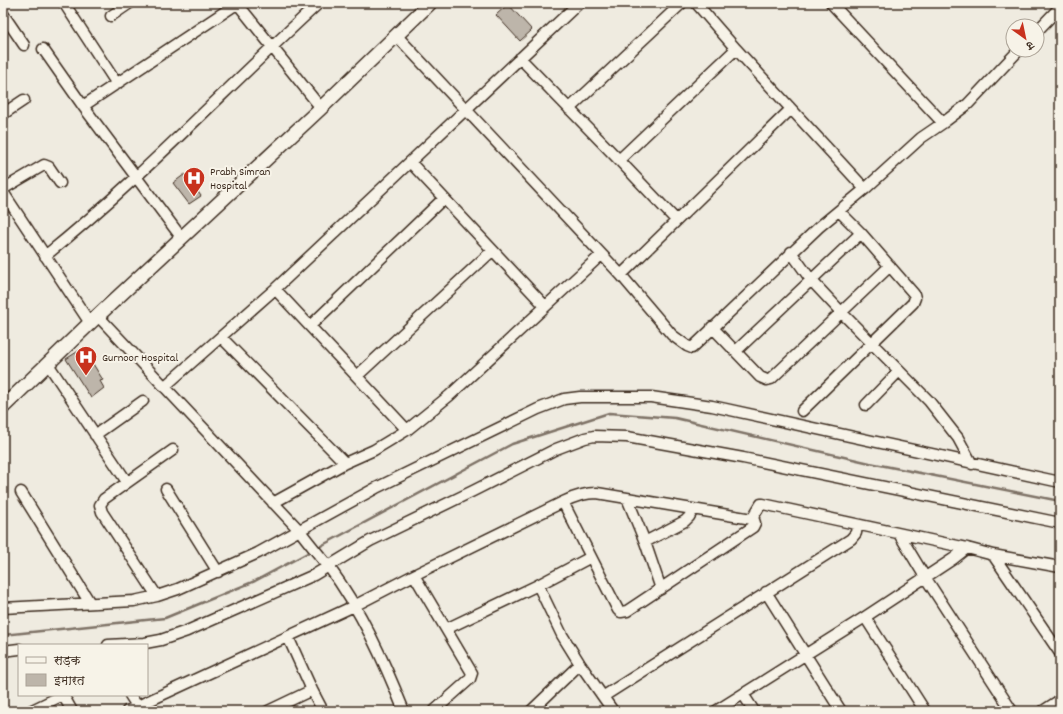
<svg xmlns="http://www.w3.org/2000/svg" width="1063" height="714" viewBox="0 0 1063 714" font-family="Dekko,'Playpen Sans Deva',sans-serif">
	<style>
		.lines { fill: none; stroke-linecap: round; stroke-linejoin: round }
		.stream { stroke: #7e7266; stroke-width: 2.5 }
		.building { fill: #bdb5aa; stroke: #3b2a1e }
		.minor-casing { stroke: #3b2a1e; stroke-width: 13 }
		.major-casing { stroke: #3b2a1e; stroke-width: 16 }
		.minor { stroke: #f7f3e8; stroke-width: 10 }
		.major { stroke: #f7f3e8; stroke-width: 13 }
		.labels { text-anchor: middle; stroke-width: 4; stroke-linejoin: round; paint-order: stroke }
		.poi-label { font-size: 12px; fill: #3b2a1e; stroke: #f7f3e8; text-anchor: start }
	</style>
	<rect width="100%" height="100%" fill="#efebe0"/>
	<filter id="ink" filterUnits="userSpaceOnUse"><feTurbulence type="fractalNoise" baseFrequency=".025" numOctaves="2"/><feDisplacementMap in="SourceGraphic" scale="8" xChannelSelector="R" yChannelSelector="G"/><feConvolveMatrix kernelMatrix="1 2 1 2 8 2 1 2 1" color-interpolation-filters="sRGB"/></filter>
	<g filter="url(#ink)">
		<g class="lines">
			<path class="stream" d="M 317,548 L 512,444 L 609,413 L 675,418 L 870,463 L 1060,501
				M 3,635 L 165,618 L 255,581 L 313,550"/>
		</g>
		<path class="building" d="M 508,4 L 532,30 L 520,41 L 496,15 Z
			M 185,174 L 201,196 L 189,204 L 173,183 Z
			M 80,350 L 90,365 L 93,364 L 103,380 L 100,381 L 104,388 L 91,398 L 66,359 Z"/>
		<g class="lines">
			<g class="minor-casing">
				<path id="minor" d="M 64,3 L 117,84
					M 237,3 L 321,108
					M 696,3 L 736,49 L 865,189
					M 831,3 L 943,123
					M 3,14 L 24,45
					M 111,16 L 130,3
					M 1037,31 L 1060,7
					M 396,35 L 621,275 L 672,335 L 687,346 L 692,348 L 819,227 L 865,189 L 921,138 L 943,123 L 968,104 L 1019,50
					M 43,49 L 83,106 L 181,237
					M 520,58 L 619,160 L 676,220
					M 83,106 L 238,3
					M 569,109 L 682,3
					M 3,114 L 24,100
					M 619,160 L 736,49
					M 410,162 L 579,3
					M 3,189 L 44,165 L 49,167 L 60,183
					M 3,192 L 90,323
					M 791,252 L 811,280 L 842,313 L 929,401 L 958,438 L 972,464
					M 45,256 C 142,178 227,87 319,3
					M 621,275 L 791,109
					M 275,289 L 407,430
					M 98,316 L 300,531 C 309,543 319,555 329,567 C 361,610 384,661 404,711
					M 310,326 L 443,199
					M 712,327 L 760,377 L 767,380 L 771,379 L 890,266
					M 221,337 L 345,463
					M 736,351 L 861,233
					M 48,364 L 127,482
					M 357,376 L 492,251
					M 164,387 L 275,289 L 410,162 L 545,306
					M 866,405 L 899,371
					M 802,411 L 913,303 L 915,298 L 914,294 L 861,233 L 839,211
					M 95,435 L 143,401
					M 166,489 L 218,572
					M 21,492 L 90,603
					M 627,498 L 645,542 L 661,589
					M 273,503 L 345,463 L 374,450 L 407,430 L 449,396 L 601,255
					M 752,519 L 761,504 L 763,504 L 967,548 L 993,555 L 1060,567
					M 899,534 L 925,577 L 1012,711
					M 645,542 L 685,521 L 689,517 L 693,510
					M 993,555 L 1060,653
					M 414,575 L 472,673 L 470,679 L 434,711
					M 538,585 L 562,635 L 580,664 L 613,711
					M 766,592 L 841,711
					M 157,596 L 102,512 L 100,505 L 104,499 L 173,450
					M 3,608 L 134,601 L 157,596 L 178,589 L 258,553 L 376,488 L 538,409 L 564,399 L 580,397 L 651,397 L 712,406 L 1060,482
					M 865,617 L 925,711
					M 446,629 L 538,585 L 591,557
					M 288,637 L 312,690 L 323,711
					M 108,645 L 145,643 L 161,640 L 187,631 L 314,575 L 370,541 L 473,491 L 556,449 L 585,438 L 594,436 L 627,437 L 743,458 L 1060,523
					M 3,651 L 19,649
					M 743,694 L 754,711
					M 130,695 L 137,706
					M 604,696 L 851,539 L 856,533 L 857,525
					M 30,711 L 63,695 L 72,711
					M 127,711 L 354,606 L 414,575 L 563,502 C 575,496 584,493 597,493 L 752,519 L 754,520 L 755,523 L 753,527 L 627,611 L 621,612 L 618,610 L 563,502
					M 268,711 L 312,690
					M 531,711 L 580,664
					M 716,711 L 865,617 L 953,559 L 967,548
					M 1043,711 L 1060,700"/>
			</g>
			<g class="major-casing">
				<path id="major" d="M 3,407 L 90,323 L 321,108 L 430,3"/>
			</g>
			<use href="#minor" class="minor"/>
			<use href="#major" class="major"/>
		</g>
	</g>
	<defs>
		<g id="hospital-pin" transform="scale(1.15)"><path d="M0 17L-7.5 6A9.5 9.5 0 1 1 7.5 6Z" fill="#c8321e" stroke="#f7f3e8"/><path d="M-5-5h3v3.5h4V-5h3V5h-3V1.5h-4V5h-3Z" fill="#fff"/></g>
	</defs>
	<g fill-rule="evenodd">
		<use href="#hospital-pin" x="194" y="178"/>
		<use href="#hospital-pin" x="86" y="357"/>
	</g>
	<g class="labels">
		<g class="poi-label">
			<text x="210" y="175">Prabh Simran<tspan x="210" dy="14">Hospital</tspan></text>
			<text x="102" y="361">Gurnoor Hospital</text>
		</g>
	</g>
	<rect width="1063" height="714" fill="none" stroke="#f7f3e8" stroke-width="16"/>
	<rect x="8" y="8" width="1047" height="698" fill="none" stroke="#3b2a1e" stroke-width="1.5" filter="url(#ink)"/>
	<rect x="18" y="644" width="130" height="52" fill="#f7f3e8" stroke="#aca397"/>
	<rect x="26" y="657" width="20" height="6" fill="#f7f3e8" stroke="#aca397"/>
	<text x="54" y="664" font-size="12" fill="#3b2a1e">सड़क</text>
	<rect x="26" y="674" width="20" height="12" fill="#bdb5aa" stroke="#aca397"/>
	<text x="54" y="684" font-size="12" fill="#3b2a1e">इमारत</text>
	<g transform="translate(1025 38) rotate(147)"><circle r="19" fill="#f7f3e8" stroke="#aca397"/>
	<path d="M0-3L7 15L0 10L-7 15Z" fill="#c8321e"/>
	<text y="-6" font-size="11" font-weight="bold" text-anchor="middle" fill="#3b2a1e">उ</text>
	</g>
</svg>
